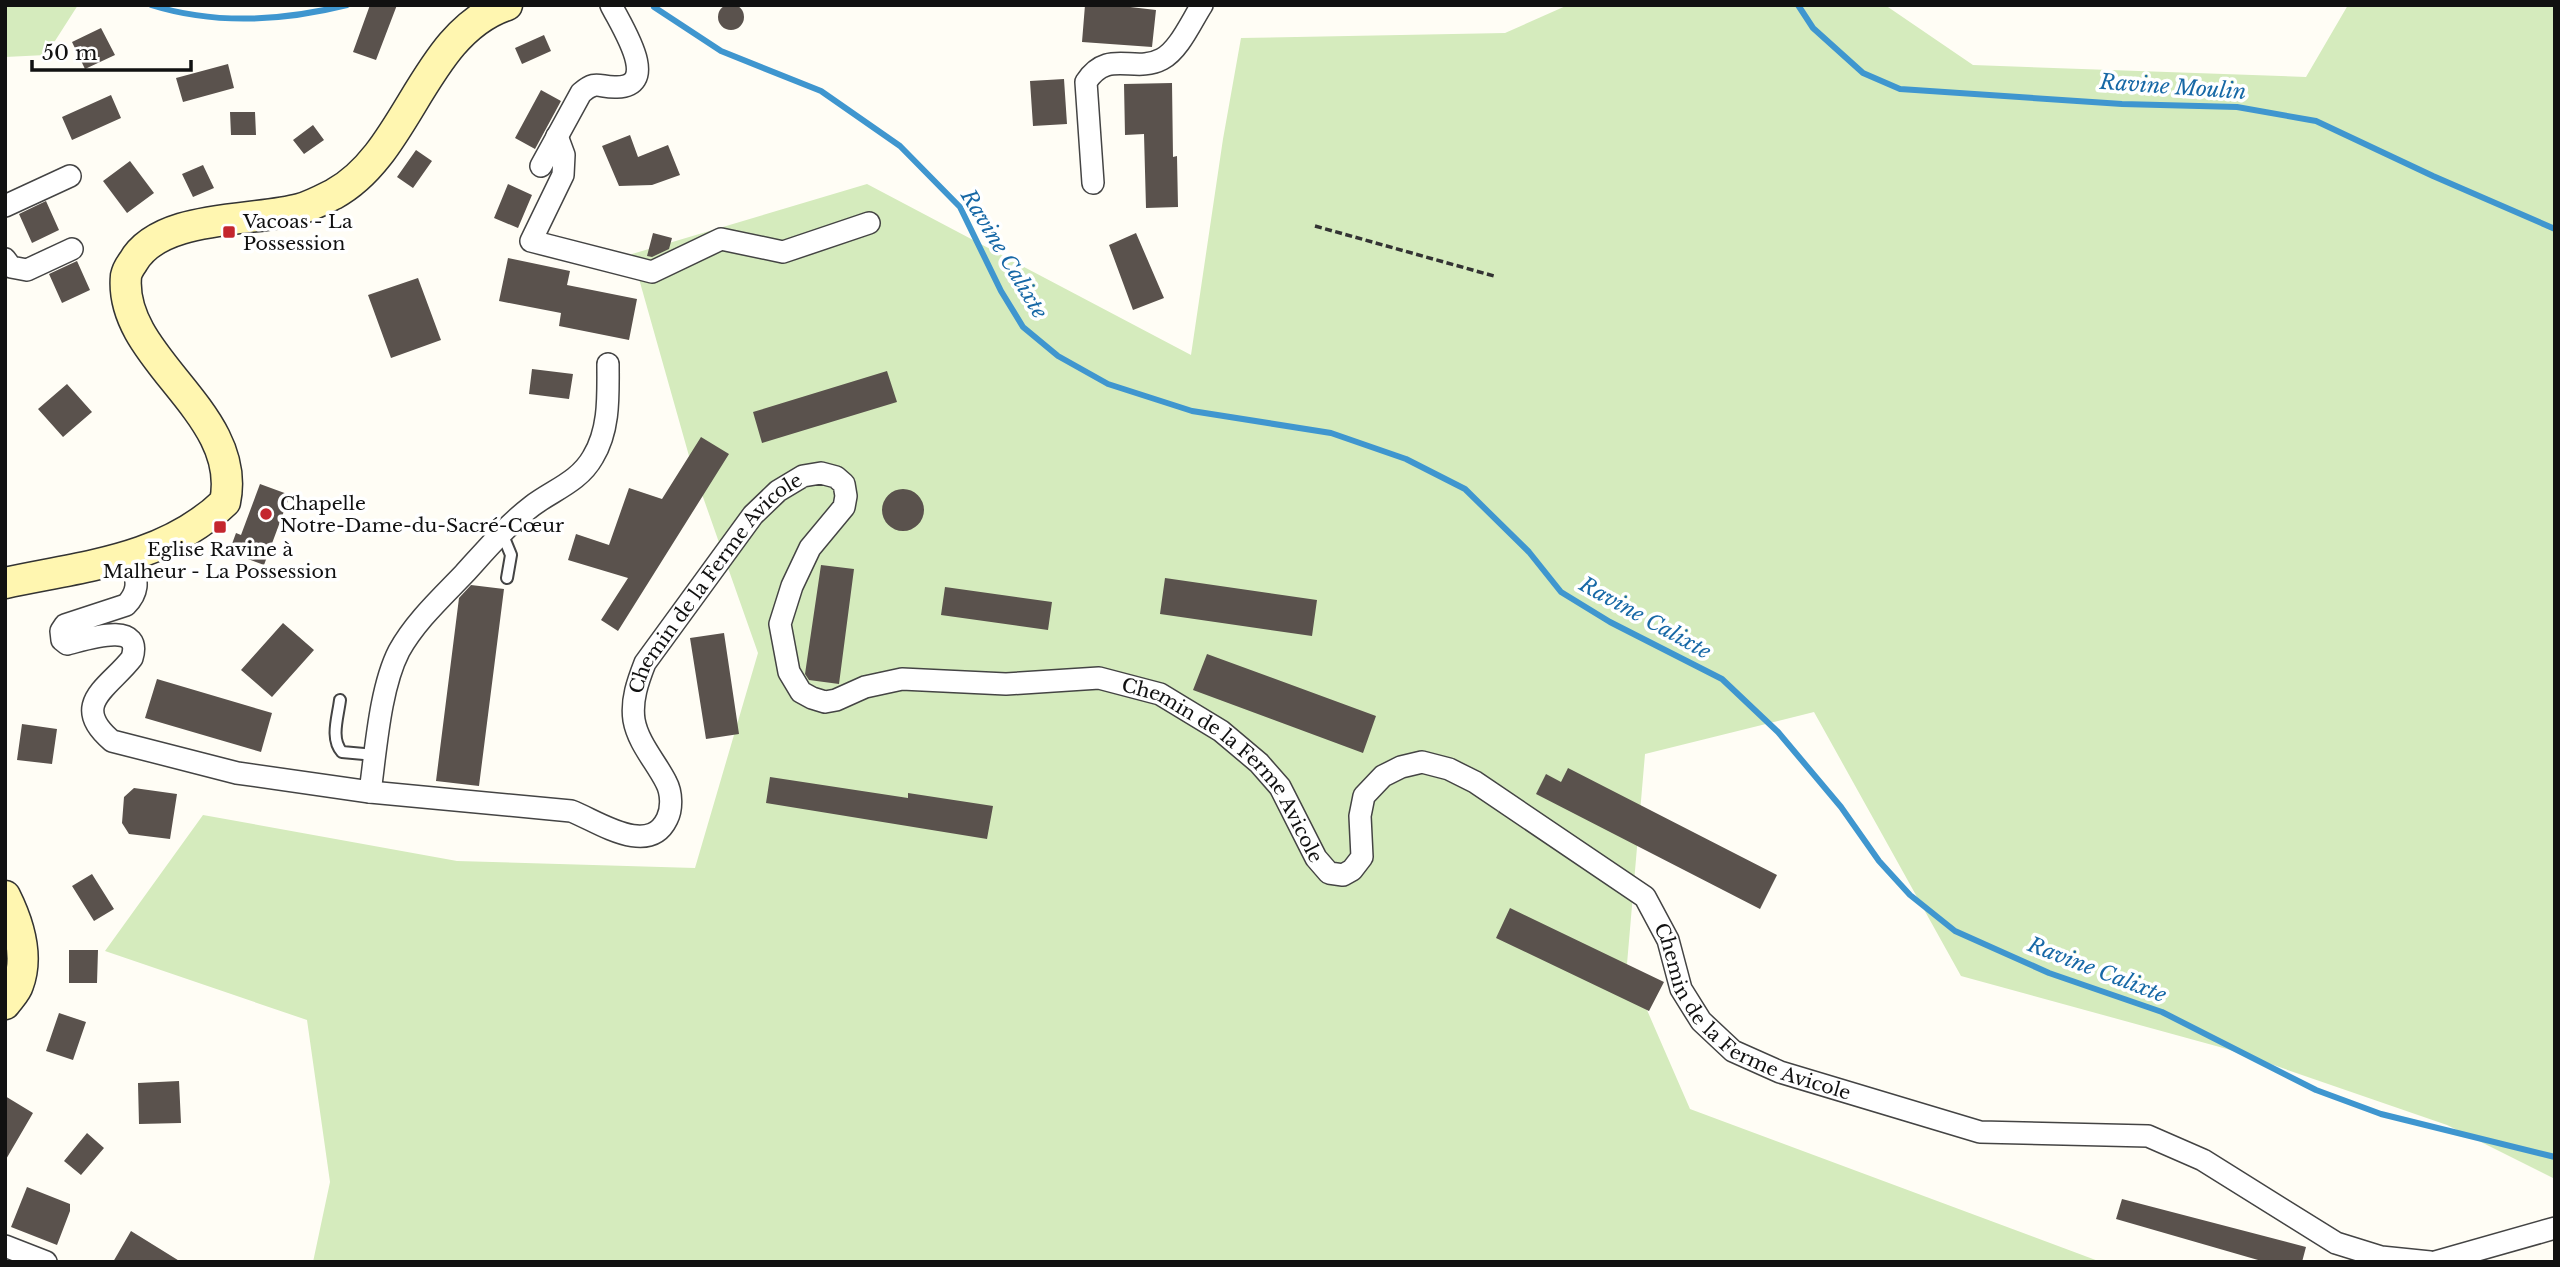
<svg xmlns="http://www.w3.org/2000/svg" width="2560" height="1267" viewBox="0 0 2560 1267" font-family="'Libre Baskerville',serif">
	<style>
		.green { fill: #d5ebbd }
		.lines { fill: none; stroke-linecap: round; stroke-linejoin: round }
		.stream { stroke: #3f96cf; stroke-width: 6 }
		.building { fill: #5a524d }
		.lane-casing { stroke: #444; stroke-width: 14 }
		.street-casing { stroke: #444; stroke-width: 24 }
		.secondary-casing { stroke: #333; stroke-width: 33 }
		.path { stroke: #333; stroke-width: 3.5; stroke-dasharray: 7 3.5; stroke-linecap: butt }
		.lane { stroke: #fff; stroke-width: 10 }
		.street { stroke: #fff; stroke-width: 21 }
		.secondary { stroke: #fff6b0; stroke-width: 30 }
		.poi-dot { fill: #c4262e; stroke: #fff; stroke-width: 2.5 }
		.labels { text-anchor: middle; stroke-width: 7; stroke-linejoin: round; paint-order: stroke }
		.poi-label { font-size: 19px; fill: #111; stroke: #fff; text-anchor: start }
		.street-label { font-size: 19px; fill: #111; stroke: #fff }
		.water-label { font-size: 21px; font-style: italic; fill: #1768a6; stroke: #fff }
	</style>
	<rect width="100%" height="100%" fill="#fffdf5"/>
	<path class="green" d="M 5,5 L 78,5 L 46,55 L 5,57 Z
		M 1568,5 L 1885,5 L 1973,65 L 2306,77 L 2348,5 L 2555,5 L 2555,1179 L 2447,1125 L 2227,1049 L 1961,976 L 1814,712 L 1645,754 L 1627,964 L 1690,1109 L 2101,1262 L 313,1262 L 330,1182 L 307,1020 L 105,951 L 203,815 L 457,861 L 695,868 L 758,653 L 691,463 L 632,254 L 867,184 L 1191,355 L 1223,139 L 1241,38 L 1505,33 Z"/>
	<g class="lines">
		<path class="stream" d="M 151,5 C 215,25 283,21 347,5
			M 1798,5 L 1813,28 L 1863,73 L 1900,89 L 2122,104 L 2237,107 L 2316,121 L 2433,176 L 2555,229
			M 654,7 L 721,51 L 821,91 L 900,146 L 960,207 L 1001,291 L 1023,327 L 1058,356 L 1108,384 L 1192,411 L 1331,433 L 1406,459 L 1465,489 L 1529,552 L 1561,592 L 1610,622 L 1722,679 L 1778,732 L 1841,807 L 1879,861 L 1910,895 L 1955,931 L 2049,973 L 2162,1012 L 2316,1090 L 2381,1114 L 2555,1157"/>
	</g>
	<path class="building" d="M718 17a13 13 0 1 1 26 0a13 13 0 1 1-26 0Z
		M 370,5 L 397,5 L 376,60 L 353,52 Z
		M 1085,5 L 1113,5 L 1156,10 L 1152,47 L 1082,42 Z
		M 101,28 L 115,55 L 85,69 L 72,42 Z
		M 544,35 L 551,51 L 522,64 L 515,48 Z
		M 228,64 L 234,88 L 183,102 L 176,78 Z
		M 1064,79 L 1067,124 L 1033,126 L 1030,81 Z
		M 1172,83 L 1173,157 L 1177,156 L 1178,207 L 1146,208 L 1144,134 L 1125,135 L 1124,84 Z
		M 541,90 L 561,101 L 535,149 L 515,138 Z
		M 111,95 L 121,118 L 72,140 L 62,117 Z
		M 230,112 L 255,112 L 256,135 L 231,135 Z
		M 313,125 L 324,140 L 304,154 L 293,140 Z
		M 630,135 L 638,157 L 668,145 L 680,175 L 652,185 L 619,186 L 602,146 Z
		M 416,150 L 432,161 L 413,188 L 397,177 Z
		M 130,161 L 154,193 L 127,213 L 103,181 Z
		M 203,165 L 214,188 L 193,197 L 182,174 Z
		M 508,184 L 532,195 L 518,228 L 494,218 Z
		M 46,201 L 59,230 L 32,243 L 19,214 Z
		M 653,233 L 672,238 L 669,249 L 652,257 L 647,256 Z
		M 1136,233 L 1164,298 L 1133,310 L 1109,245 Z
		M 508,258 L 570,271 L 567,285 L 637,299 L 629,340 L 559,326 L 561,313 L 499,301 Z
		M 77,261 L 90,290 L 62,303 L 49,274 Z
		M 418,278 L 441,340 L 391,358 L 368,295 Z
		M 532,369 L 573,374 L 569,399 L 529,394 Z
		M 887,371 L 897,402 L 762,443 L 753,412 Z
		M 67,384 L 92,412 L 63,437 L 38,409 Z
		M 701,437 L 729,454 L 618,631 L 601,620 L 628,578 L 568,560 L 576,534 L 609,545 L 629,488 L 662,499 Z
		M 260,484 L 290,495 L 264,565 L 229,552 L 236,533 L 241,535 Z
		M882 510a21 21 0 1 1 42 0a21 21 0 1 1-42 0Z
		M 821,565 L 854,569 L 839,684 L 809,680 L 805,674 Z
		M 1165,578 L 1317,600 L 1312,636 L 1160,614 Z
		M 471,585 L 504,589 L 479,786 L 436,781 L 459,598 Z
		M 945,587 L 1052,602 L 1048,630 L 941,615 Z
		M 283,623 L 314,650 L 272,697 L 241,670 Z
		M 724,633 L 739,734 L 706,739 L 690,638 Z
		M 1207,654 L 1376,716 L 1363,753 L 1193,690 Z
		M 157,679 L 272,713 L 261,752 L 145,718 Z
		M 22,724 L 57,729 L 52,764 L 17,760 Z
		M 1568,768 L 1777,875 L 1760,909 L 1536,794 L 1546,774 L 1561,782 Z
		M 770,777 L 908,798 L 908,793 L 993,806 L 987,839 L 766,803 Z
		M 134,788 L 177,794 L 170,839 L 129,834 L 122,823 L 124,797 Z
		M 92,874 L 114,909 L 94,921 L 72,886 Z
		M 1510,908 L 1664,982 L 1649,1011 L 1496,938 Z
		M 69,950 L 98,950 L 97,983 L 69,983 Z
		M 59,1013 L 86,1022 L 73,1060 L 46,1051 Z
		M 179,1081 L 181,1123 L 139,1124 L 138,1083 Z
		M 5,1096 L 33,1113 L 5,1161 Z
		M 87,1133 L 104,1148 L 81,1175 L 64,1161 Z
		M 27,1187 L 70,1204 L 70,1211 L 57,1245 L 11,1227 Z
		M 2122,1199 L 2306,1247 L 2302,1262 L 2265,1262 L 2116,1219 Z
		M 131,1231 L 181,1262 L 113,1262 Z"/>
	<g class="lines">
		<g class="lane-casing">
			<path id="lane" d="M 502,533 L 511,555 L 507,578
				M 340,700 C 338,717 330,739 342,752 L 375,755"/>
		</g>
		<g class="street-casing">
			<g id="street">
				<path d="M 557,136 L 564,155 L 563,175 L 531,241 L 652,272 L 721,239 L 783,252 L 869,223"/>
				<path d="M 541,166 L 581,93 C 597,79 599,88 617,87 C 662,86 620,24 611,5"/>
				<path d="M 1093,183 L 1086,82 C 1108,48 1134,74 1162,59 C 1179,50 1191,22 1202,5"/>
				<path d="M 5,206 L 70,176"/>
				<path d="M 5,259 L 11,267 L 27,270 L 72,249"/>
				<path id="s1" d="M 132,556 C 135,577 142,589 126,605 L 65,625 L 61,631 L 62,640 L 67,644 C 84,640 144,619 132,658 C 110,687 68,704 112,741 L 237,773 L 370,792 L 571,811 C 596,820 648,858 667,819 C 672,809 672,793 666,782 C 656,762 638,743 634,720 C 631,700 638,681 645,663 L 753,515 L 778,491 L 803,476 L 821,473 L 836,477 L 844,484 L 846,496 L 844,507 L 810,548 L 792,586 L 780,624 L 789,672 L 801,692 L 812,698 L 825,702 L 836,700 L 865,687 L 902,679 L 1006,684 L 1099,678 L 1160,694 L 1221,731 L 1259,763 L 1280,787 L 1316,858 L 1329,873 L 1343,875 L 1352,870 L 1362,857 L 1360,816 L 1364,796 L 1383,776 L 1401,767 L 1422,762 L 1449,769 L 1475,782 L 1645,897 L 1668,940 L 1681,989 L 1701,1021 L 1733,1051 L 1780,1072 L 1980,1132 L 2148,1136 L 2203,1160 L 2336,1243 L 2381,1257 L 2430,1262"/>
				<path d="M 370,792 C 376,749 380,688 399,651 C 415,622 441,598 464,574 C 485,551 506,526 532,506 C 553,490 579,482 593,457 C 610,429 608,395 608,364"/>
				<path d="M 5,1246 L 46,1262"/>
				<path d="M 2435,1262 L 2555,1228"/>
			</g>
		</g>
		<g class="secondary-casing">
			<path id="secondary" d="M 5,583 C 84,566 165,560 225,502 C 244,412 118,359 126,276 C 127,271 130,266 133,262 C 160,214 253,222 300,209 C 311,206 324,199 334,194 C 409,153 423,33 507,5
				M 5,896 C 18,922 29,956 18,985 C 16,992 9,998 5,1004"/>
		</g>
		<path class="path" d="M 1315,226 L 1494,276"/>
		<use href="#lane" class="lane"/>
		<use href="#street" class="street"/>
		<use href="#secondary" class="secondary"/>
	</g>
	<g class="poi-dot">
		<rect x="222" y="225" width="14" height="14" rx="3.5"/>
		<circle cx="266" cy="514" r="7"/>
		<rect x="213" y="520" width="14" height="14" rx="3.5"/>
	</g>
	<g class="labels">
		<g class="poi-label">
			<text x="243" y="228">Vacoas - La<tspan x="243" dy="22">Possession</tspan></text>
			<text x="280" y="510">Chapelle<tspan x="280" dy="22">Notre-Dame-du-Sacré-Cœur</tspan></text>
			<text x="220" y="556" text-anchor="middle">Eglise Ravine à<tspan x="220" dy="22">Malheur - La Possession</tspan></text>
		</g>
		<g class="street-label">
			<text dy="7" stroke="none"><textPath href="#s1" startOffset="1174">Chemin de la Ferme Avicole</textPath></text>
			<text dy="7" stroke="none"><textPath href="#s1" startOffset="2056">Chemin de la Ferme Avicole</textPath></text>
			<text dy="7" stroke="none"><textPath href="#s1" startOffset="2812">Chemin de la Ferme Avicole</textPath></text>
		</g>
		<g class="water-label">
			<text transform="translate(2173 87) rotate(4)" y="7">Ravine Moulin</text>
			<text transform="translate(1004 254) rotate(59)" y="7">Ravine Calixte</text>
			<text transform="translate(1645 618) rotate(29)" y="7">Ravine Calixte</text>
			<text transform="translate(2097 970) rotate(21)" y="7">Ravine Calixte</text>
		</g>
	</g>
	<rect width="2560" height="1267" fill="none" stroke="#111111" stroke-width="14"/>
	<path d="M32 60v10h159v-10" fill="none" stroke="#111111" stroke-width="3.5"/>
	<text x="42" y="60" font-size="21" fill="#111111" stroke="#ffffff" stroke-width="5" paint-order="stroke">50 m</text>
</svg>
